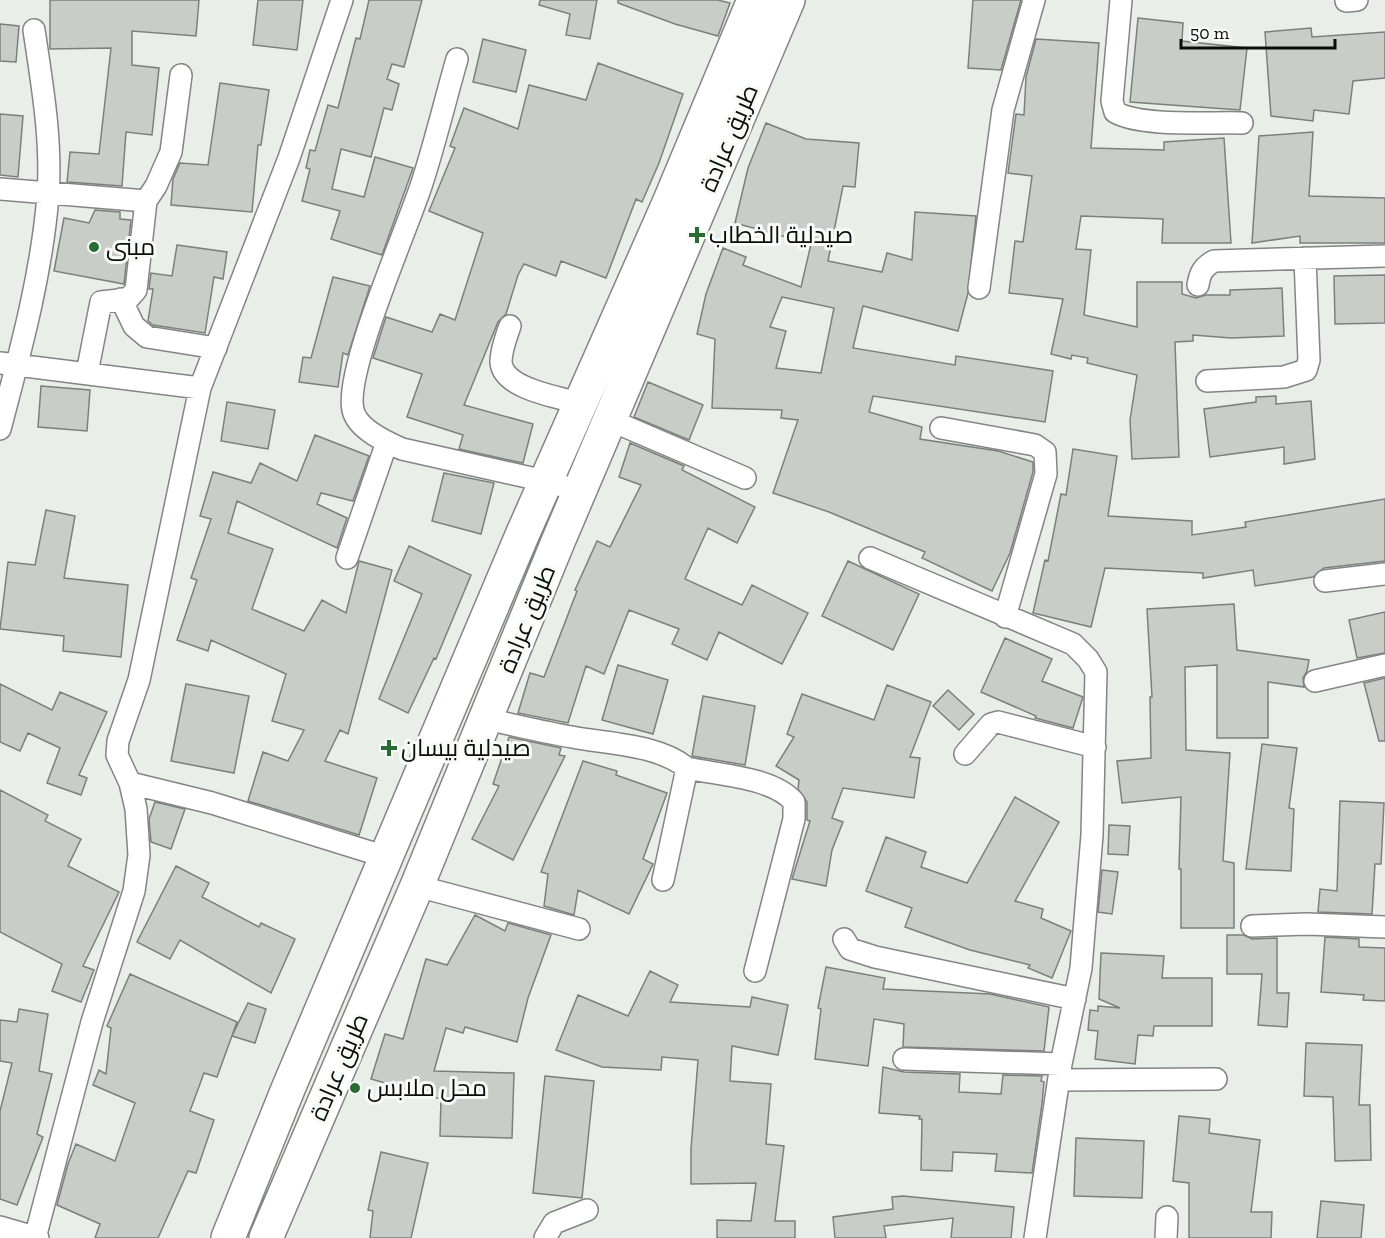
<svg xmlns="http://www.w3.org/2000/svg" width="1385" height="1238" viewBox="0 0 1385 1238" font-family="'Zilla Slab',Cairo,serif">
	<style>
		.building { fill: #c8cdc8; stroke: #7c807c; stroke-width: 1.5; fill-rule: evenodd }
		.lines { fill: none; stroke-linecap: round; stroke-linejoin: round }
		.minor-casing { stroke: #828682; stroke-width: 24 }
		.primary-casing { stroke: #828682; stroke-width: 36 }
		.minor { stroke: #fff; stroke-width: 21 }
		.primary { stroke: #fff; stroke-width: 33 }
		.poi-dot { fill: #2a6b35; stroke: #f6fbf7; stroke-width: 2 }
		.labels { text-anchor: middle; stroke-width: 6; stroke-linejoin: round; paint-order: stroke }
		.street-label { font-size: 24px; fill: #0b0d0b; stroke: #f6fbf7 }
		.poi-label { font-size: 24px; fill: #0b0d0b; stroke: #f6fbf7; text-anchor: start }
	</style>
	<rect width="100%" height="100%" fill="#e9eee9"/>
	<path class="building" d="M 50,0 L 199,0 L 196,36 L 132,31 L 132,65 L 159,68 L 152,135 L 126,132 L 122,186 L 67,182 L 70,152 L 99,154 L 111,48 L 50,49 Z
		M 258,0 L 303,0 L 297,50 L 253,45 Z
		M 369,0 L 422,0 L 404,67 L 392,64 L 387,79 L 399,84 L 392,110 L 384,108 L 371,157 L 341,149 L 332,189 L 364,197 L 375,157 L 413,168 L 382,255 L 331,239 L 340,211 L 302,201 L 310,169 L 306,168 L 310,150 L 315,151 L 328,105 L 338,108 L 356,38 L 360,39 Z
		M 540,0 L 597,0 L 590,39 L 566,35 L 570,14 L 539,5 Z
		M 618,0 L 718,0 L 730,3 L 718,36 L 675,24 L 618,3 Z
		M 973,0 L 1021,0 L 1001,70 L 968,68 Z
		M 1138,18 L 1183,23 L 1182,41 L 1247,48 L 1240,110 L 1130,102 Z
		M 0,24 L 19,26 L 16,62 L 0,61 Z
		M 1311,28 L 1312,37 L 1385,32 L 1385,78 L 1353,81 L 1349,114 L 1314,110 L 1313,121 L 1271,116 L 1265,32 Z
		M 483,39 L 526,50 L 516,92 L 473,82 Z
		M 1036,39 L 1099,43 L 1091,148 L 1164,150 L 1164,142 L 1224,138 L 1231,243 L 1162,243 L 1163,219 L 1081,216 L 1076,249 L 1091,250 L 1084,315 L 1137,327 L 1137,282 L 1182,282 L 1182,294 L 1196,298 L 1206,295 L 1230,295 L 1230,290 L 1282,288 L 1284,336 L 1231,338 L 1193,335 L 1193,341 L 1175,342 L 1179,457 L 1132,459 L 1130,420 L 1137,375 L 1087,363 L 1088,358 L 1072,355 L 1071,359 L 1051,354 L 1063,299 L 1009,293 L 1015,241 L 1023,242 L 1032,176 L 1008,173 L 1016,114 L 1024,115 L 1026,77 Z
		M 598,63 L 683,94 L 659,163 L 642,202 L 636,199 L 606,278 L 561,261 L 556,276 L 524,264 L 518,275 L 506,314 L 498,322 L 464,405 L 533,424 L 523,463 L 459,449 L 463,435 L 407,417 L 422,374 L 373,358 L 386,317 L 432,332 L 440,314 L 455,320 L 483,233 L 429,211 L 455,148 L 450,146 L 464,108 L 518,129 L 529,85 L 586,100 Z
		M 220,83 L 269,90 L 261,145 L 258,145 L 252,212 L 171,205 L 173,179 L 180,163 L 208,165 Z
		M 0,114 L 23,116 L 18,177 L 0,175 Z
		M 766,123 L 806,139 L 859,143 L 855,187 L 843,186 L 828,261 L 882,272 L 887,253 L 912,260 L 915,212 L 976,216 L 968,293 L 958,331 L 863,306 L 853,348 L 955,365 L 956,356 L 1053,371 L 1045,422 L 873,396 L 869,412 L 922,427 L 920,439 L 998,451 L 1033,462 L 1033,472 L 1010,553 L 992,591 L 922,558 L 925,552 L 829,512 L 773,493 L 798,420 L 781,418 L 782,410 L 712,408 L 715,339 L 697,334 L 706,294 L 723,248 L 746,257 L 743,265 L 801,287 L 811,244 L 735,223 L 748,168 ZM 782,297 L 834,308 L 821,373 L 776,368 L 786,331 L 770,327 Z
		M 1313,132 L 1309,196 L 1385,198 L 1385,243 L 1300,243 L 1300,236 L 1252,243 L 1259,136 Z
		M 95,210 L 120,212 L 120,219 L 131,220 L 124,284 L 54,271 L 64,218 L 89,223 Z
		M 177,245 L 227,252 L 223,279 L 214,277 L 205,333 L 153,325 L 148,321 L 153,289 L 149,289 L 151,273 L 172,276 Z
		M 1385,275 L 1385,323 L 1335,324 L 1334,276 Z
		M 333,277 L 370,286 L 348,355 L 343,353 L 338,387 L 299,382 L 303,357 L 311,358 Z
		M 648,382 L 703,405 L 689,440 L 634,417 Z
		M 41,386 L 90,390 L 87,431 L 38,427 Z
		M 1276,396 L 1276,404 L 1311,401 L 1315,459 L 1284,464 L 1284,447 L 1210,457 L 1204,409 L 1256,402 L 1256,397 Z
		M 227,402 L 275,410 L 268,449 L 221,441 Z
		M 315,435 L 369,456 L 353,501 L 321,493 L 317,504 L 347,518 L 337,548 L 237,501 L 228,533 L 273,549 L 252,609 L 304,631 L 322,600 L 346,613 L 359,561 L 392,570 L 348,734 L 340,730 L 325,761 L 377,778 L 359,835 L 248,801 L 263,752 L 288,761 L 304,730 L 272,721 L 286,674 L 211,640 L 208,651 L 177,640 L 197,580 L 191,578 L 211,519 L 200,516 L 213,472 L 251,483 L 260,463 L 297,481 Z
		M 630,443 L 684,466 L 682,470 L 755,507 L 737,543 L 708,528 L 685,579 L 742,605 L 752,585 L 808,613 L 782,664 L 719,632 L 707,660 L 672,644 L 679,629 L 629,610 L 604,674 L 586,666 L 568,723 L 518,713 L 530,673 L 544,677 L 577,591 L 575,590 L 597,541 L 610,547 L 641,485 L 619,477 Z
		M 1073,449 L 1117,456 L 1108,516 L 1192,521 L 1192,535 L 1246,527 L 1245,522 L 1385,499 L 1385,561 L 1324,568 L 1313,577 L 1255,586 L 1253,570 L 1203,578 L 1203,573 L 1105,568 L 1091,627 L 1033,613 L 1045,560 L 1048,561 L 1061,494 L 1066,495 Z
		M 444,473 L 494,483 L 481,534 L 432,521 Z
		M 46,510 L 75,516 L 64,578 L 128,585 L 121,657 L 63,651 L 64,636 L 0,629 L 8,562 L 35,565 Z
		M 409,546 L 471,575 L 436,659 L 434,658 L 408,713 L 379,699 L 422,594 L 394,581 Z
		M 848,561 L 919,594 L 893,650 L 822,616 Z
		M 1234,604 L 1237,650 L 1309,660 L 1307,671 L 1303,678 L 1304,687 L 1268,682 L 1268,738 L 1217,738 L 1217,665 L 1185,667 L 1186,750 L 1230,753 L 1223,861 L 1234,863 L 1234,928 L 1181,928 L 1181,869 L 1179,869 L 1181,797 L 1122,803 L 1117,761 L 1151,758 L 1150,697 L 1152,697 L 1147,609 Z
		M 1385,612 L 1385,653 L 1357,658 L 1349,620 Z
		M 1005,638 L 1052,659 L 1042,681 L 1083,697 L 1073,728 L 1035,718 L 1036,716 L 981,692 Z
		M 618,665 L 668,680 L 653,734 L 602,720 Z
		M 1385,678 L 1385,741 L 1379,741 L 1364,683 Z
		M 0,684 L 52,710 L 60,692 L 107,712 L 79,775 L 87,778 L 81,795 L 47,783 L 60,748 L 28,733 L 20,751 L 0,742 Z
		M 186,684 L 249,696 L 234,773 L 171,761 Z
		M 887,685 L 931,702 L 910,757 L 920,758 L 914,798 L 843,788 L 832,818 L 843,822 L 832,850 L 826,886 L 792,879 L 810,821 L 807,820 L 807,802 L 798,789 L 799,780 L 776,766 L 794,737 L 787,734 L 802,694 L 874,720 Z
		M 948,690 L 974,714 L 959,730 L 933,706 Z
		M 703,696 L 755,706 L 745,765 L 692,756 Z
		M 509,737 L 561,748 L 559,755 L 565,756 L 513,860 L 472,839 L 499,786 L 493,784 Z
		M 1262,744 L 1297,748 L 1289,808 L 1294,809 L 1291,871 L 1246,869 Z
		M 583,761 L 617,771 L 616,775 L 667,793 L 643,859 L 653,864 L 629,914 L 578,890 L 574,915 L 544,906 L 548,874 L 541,872 Z
		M 0,790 L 48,815 L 45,821 L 81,839 L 68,866 L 119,892 L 83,966 L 94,970 L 81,1002 L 52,991 L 62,964 L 0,932 Z
		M 1015,797 L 1059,822 L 1015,901 L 1043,909 L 1041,918 L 1071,931 L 1052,978 L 1028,968 L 1030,965 L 970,950 L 905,927 L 912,908 L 866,891 L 886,837 L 926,852 L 921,867 L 967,883 Z
		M 1340,801 L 1384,803 L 1381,864 L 1375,864 L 1372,914 L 1318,912 L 1320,889 L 1337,891 Z
		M 155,802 L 185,809 L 171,849 L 151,842 L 149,819 Z
		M 1109,825 L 1130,826 L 1128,855 L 1108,854 Z
		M 176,866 L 209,883 L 202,897 L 259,927 L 261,923 L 295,939 L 271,993 L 180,940 L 170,959 L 137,942 Z
		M 1102,870 L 1118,872 L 1112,914 L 1098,912 Z
		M 475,915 L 505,931 L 508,923 L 551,935 L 528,998 L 517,1042 L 465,1027 L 463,1033 L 446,1028 L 434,1071 L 514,1073 L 512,1138 L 440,1136 L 441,1099 L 371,1079 L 385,1034 L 403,1039 L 426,959 L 447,965 Z
		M 1227,935 L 1244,935 L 1252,939 L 1277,938 L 1277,993 L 1289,993 L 1287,1027 L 1258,1025 L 1262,974 L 1227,974 Z
		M 1325,937 L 1359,939 L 1359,947 L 1385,948 L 1385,1001 L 1363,1000 L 1364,995 L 1321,992 Z
		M 1101,953 L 1164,956 L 1162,978 L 1212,978 L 1212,1026 L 1154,1026 L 1153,1036 L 1138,1035 L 1135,1064 L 1095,1059 L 1098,1031 L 1088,1030 L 1090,1010 L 1098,1011 L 1098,1006 L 1120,1008 L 1099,999 Z
		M 826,967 L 885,978 L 883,989 L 990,994 L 1049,1007 L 1044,1051 L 903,1047 L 904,1024 L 874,1019 L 868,1066 L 815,1059 L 821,1009 L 818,1008 Z
		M 650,971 L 678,985 L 670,1002 L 750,1007 L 752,997 L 788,1005 L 778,1055 L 732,1046 L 730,1081 L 771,1084 L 766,1144 L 784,1146 L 775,1221 L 795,1221 L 795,1238 L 717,1238 L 717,1220 L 751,1221 L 756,1183 L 691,1184 L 691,1149 L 698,1060 L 662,1057 L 661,1070 L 602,1067 L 556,1050 L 578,995 L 628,1016 Z
		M 130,974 L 237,1022 L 217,1077 L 204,1073 L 190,1111 L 214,1120 L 196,1173 L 188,1171 L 158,1238 L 95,1238 L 100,1224 L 57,1205 L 68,1164 L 76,1144 L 115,1161 L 135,1103 L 93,1085 L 99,1070 L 106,1074 L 111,1028 L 107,1026 Z
		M 248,1003 L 266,1009 L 255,1043 L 232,1036 Z
		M 19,1009 L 48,1014 L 39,1071 L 52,1074 L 37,1134 L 43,1137 L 17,1205 L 0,1199 L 0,1111 L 12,1063 L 0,1061 L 0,1020 L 17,1022 Z
		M 1306,1043 L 1362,1045 L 1359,1105 L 1370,1105 L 1371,1160 L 1335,1161 L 1333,1097 L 1304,1096 Z
		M 883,1067 L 904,1072 L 960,1074 L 959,1092 L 1001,1094 L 1003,1075 L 1042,1076 L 1041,1081 L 1044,1082 L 1042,1104 L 1032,1173 L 995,1171 L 997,1154 L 953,1152 L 952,1171 L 921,1170 L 922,1119 L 919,1119 L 920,1116 L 879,1113 Z
		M 545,1076 L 594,1081 L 582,1198 L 533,1193 Z
		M 1179,1116 L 1210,1119 L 1209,1133 L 1260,1140 L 1251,1212 L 1272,1212 L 1271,1238 L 1189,1238 L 1189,1183 L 1173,1181 Z
		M 1076,1138 L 1144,1141 L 1142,1198 L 1074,1196 Z
		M 381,1152 L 428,1163 L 411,1238 L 370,1238 L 373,1211 L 368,1210 Z
		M 903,1196 L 1014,1207 L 1011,1238 L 951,1238 L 953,1218 L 884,1226 L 886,1238 L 835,1238 L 833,1217 L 893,1209 L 892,1197 Z
		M 1321,1201 L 1364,1205 L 1361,1238 L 1317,1238 Z"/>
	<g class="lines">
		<g class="minor-casing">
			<path id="minor" d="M 1121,0 L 1112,101 L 1115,112 C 1141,127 1209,122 1242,123
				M 1346,1 L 1357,0
				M 457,59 C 445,101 435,143 422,183 C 407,230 344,371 353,410 C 357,429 386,442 402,449 L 545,481 L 580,491
				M 0,189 L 146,201
				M 1198,285 C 1200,273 1203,267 1214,261 L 1385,256
				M 979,288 L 1003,110 L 1034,0
				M 121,299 L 134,326 L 147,337 L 216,348
				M 510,326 C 506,337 501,350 501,362 C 503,389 558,397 579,403
				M 0,363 L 200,388
				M 87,373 L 101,302 L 128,299 L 136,290 L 146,201 L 156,186 L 171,152 L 181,75
				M 1207,381 L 1284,377 L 1306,370 L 1309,360 L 1305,258
				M 610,420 L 745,478
				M 941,428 L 1035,445 L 1045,452 L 1046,474 L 1005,617
				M 0,429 C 20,353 42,273 48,195 C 52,140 42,84 34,30
				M 347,558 L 387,442
				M 870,558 L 1073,644 L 1088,659 L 1096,672 L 1092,835 L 1081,968 L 1061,1064 L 1035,1238
				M 1325,581 L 1385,574
				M 1315,681 L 1385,665
				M 486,719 C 515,725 543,732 572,737 C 608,744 657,744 687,768 C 718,775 773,777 794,802 L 794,819 L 755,971
				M 965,754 L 991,724 L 998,722 L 1095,747
				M 130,783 L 212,803 L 386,857
				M 663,880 L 687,768
				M 417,886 L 579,929
				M 1252,926 L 1307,924 L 1385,927
				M 844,939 L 850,949 L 875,957 L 1075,999
				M 904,1059 L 1061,1064
				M 1059,1080 L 1216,1079
				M 0,1227 L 38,1238
				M 35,1238 L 92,1022 L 134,891 L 139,855 L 136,809 L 130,783 L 117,755 L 118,741 L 139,680 L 200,388 L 289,158 L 342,0
				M 545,1238 L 554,1223 L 587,1210
				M 1166,1238 L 1167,1217"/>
		</g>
		<g class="primary-casing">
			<path id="primary" d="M 228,1238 L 288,1089 L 523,533 L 669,203 L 754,0
				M 266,1238 L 417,886 L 557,544 L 788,0"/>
		</g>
		<use href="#minor" class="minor"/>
		<use href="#primary" class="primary"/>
	</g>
	<g class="poi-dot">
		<path d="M694 226h6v6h6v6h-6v6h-6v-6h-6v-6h6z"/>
		<circle cx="94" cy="247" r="6"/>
		<path d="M386 739h6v6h6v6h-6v6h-6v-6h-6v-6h6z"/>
		<circle cx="355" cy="1088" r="6"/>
	</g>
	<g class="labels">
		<g class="street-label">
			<text transform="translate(729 138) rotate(-67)" y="8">طريق عرادة</text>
			<text transform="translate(527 619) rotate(-68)" y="8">طريق عرادة</text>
			<text transform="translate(339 1067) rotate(-67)" y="8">طريق عرادة</text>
		</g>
		<g class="poi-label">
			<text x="709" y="243">صيدلية الخطاب</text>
			<text x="106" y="255">مبنى</text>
			<text x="401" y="756">صيدلية بيسان</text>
			<text x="367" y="1096">محل ملابس</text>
		</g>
	</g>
	<path d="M1181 39v9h154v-9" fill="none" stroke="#0b0d0b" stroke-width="3"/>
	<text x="1190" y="39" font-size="18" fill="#0b0d0b" stroke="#f6fbf7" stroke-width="4.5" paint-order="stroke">50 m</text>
</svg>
